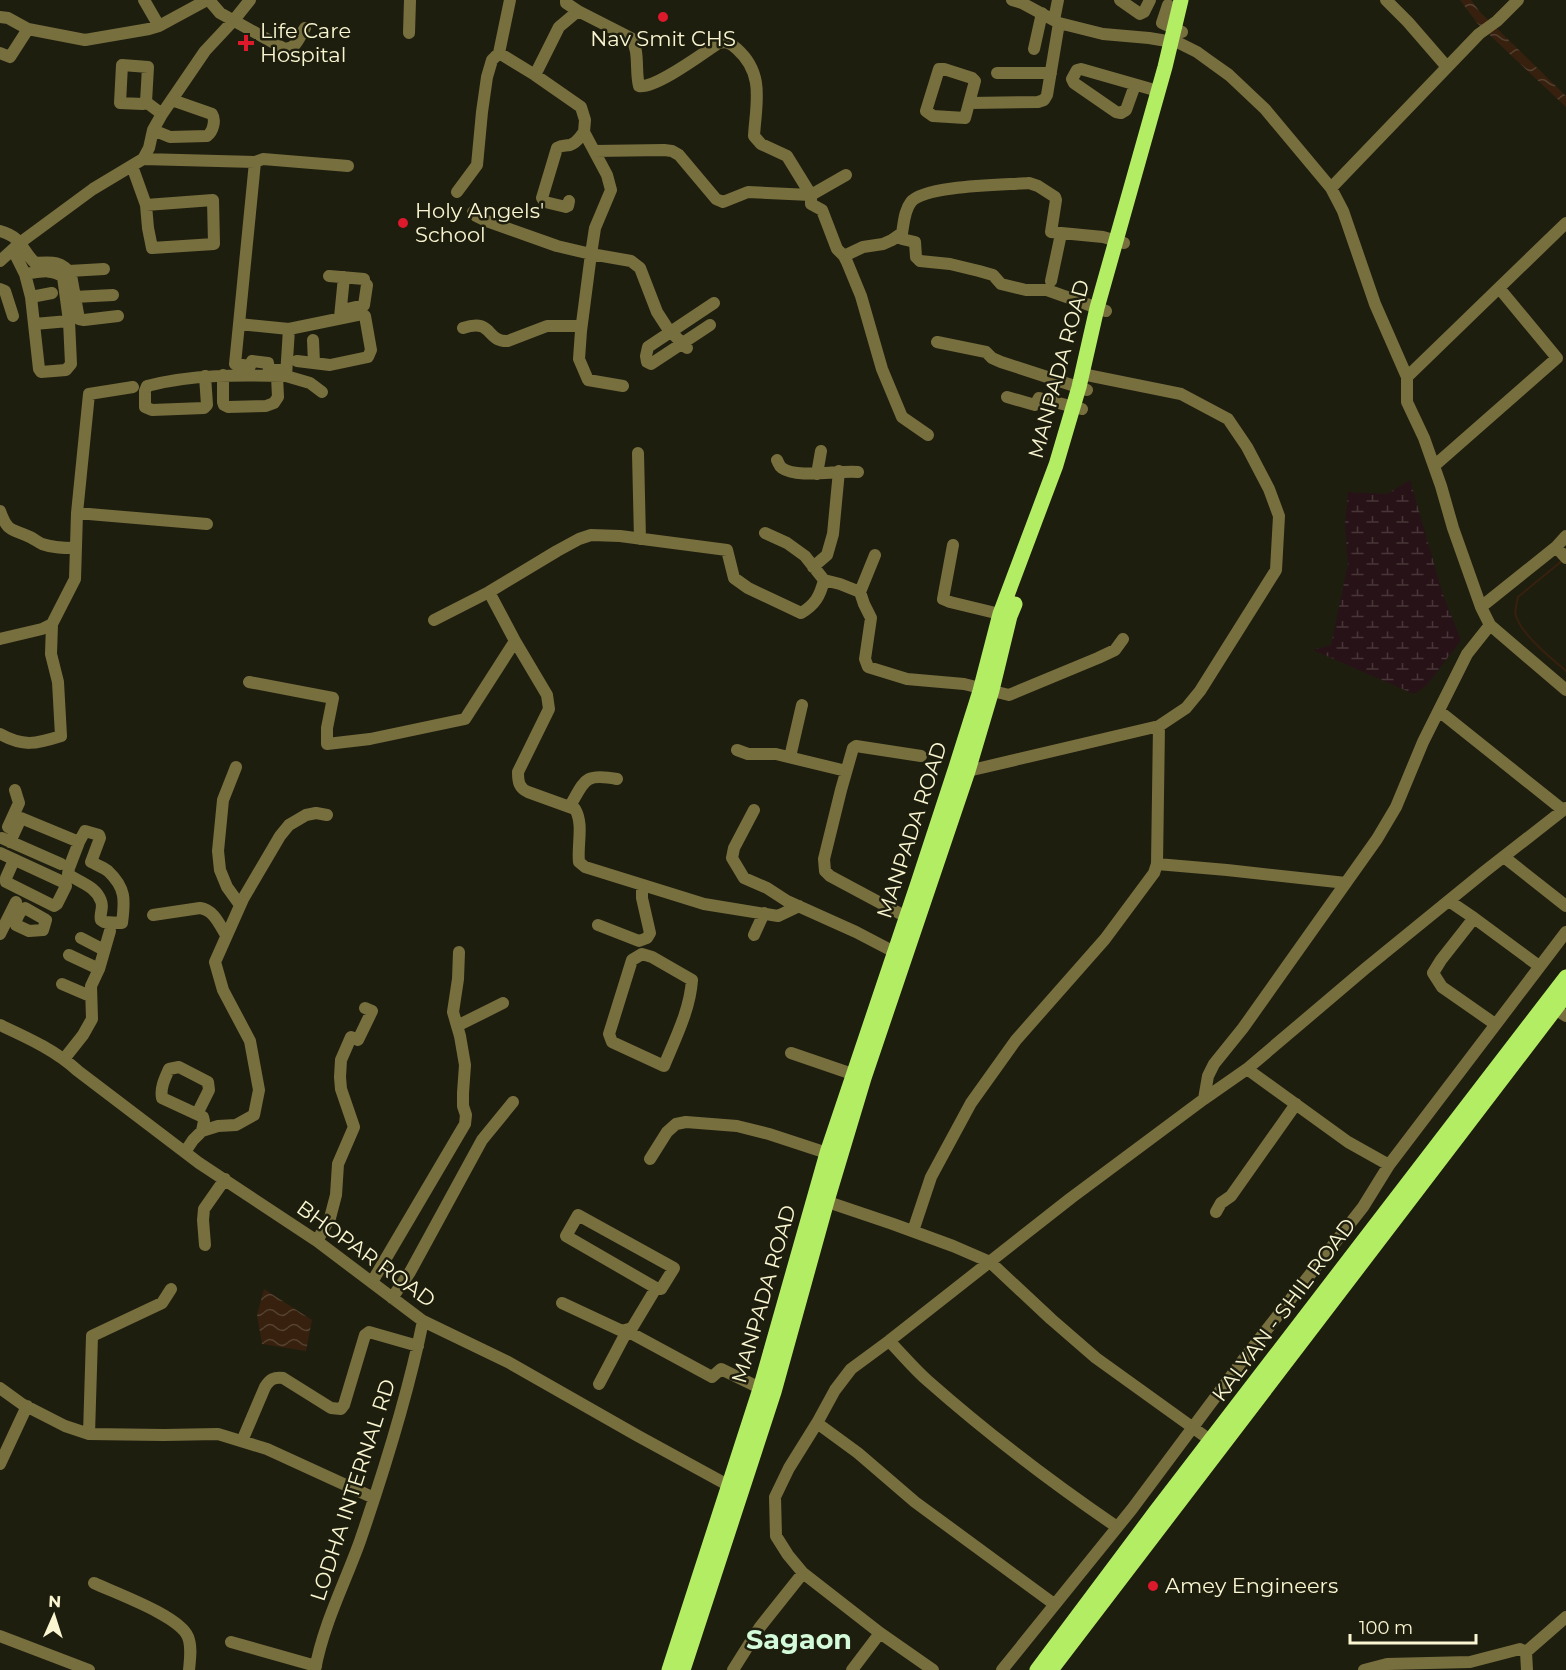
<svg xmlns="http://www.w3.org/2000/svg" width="1566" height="1670" viewBox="0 0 1566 1670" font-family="Montserrat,sans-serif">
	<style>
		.wetland { fill: url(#wetland-marsh) }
		.water { fill: url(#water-waves) }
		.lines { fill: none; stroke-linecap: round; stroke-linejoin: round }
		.stream { stroke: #37200e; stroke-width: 2 }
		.minor { stroke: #786f3f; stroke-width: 12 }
		.major { stroke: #b3ed64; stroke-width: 15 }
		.poi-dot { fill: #dd192c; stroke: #1e1e0f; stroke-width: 2 }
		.labels { text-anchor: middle; stroke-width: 5; stroke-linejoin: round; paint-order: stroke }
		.poi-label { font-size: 21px; fill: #faf6d1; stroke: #1e1e0f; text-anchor: start }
		.street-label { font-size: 21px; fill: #faf6d1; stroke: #1e1e0f }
		.district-label { font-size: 27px; font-weight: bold; fill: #d3fad9; stroke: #1e1e0f }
	</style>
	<defs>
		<pattern id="wetland-marsh" width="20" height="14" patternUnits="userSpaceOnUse" patternTransform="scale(1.5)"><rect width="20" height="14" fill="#271217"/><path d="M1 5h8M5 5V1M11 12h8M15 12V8" fill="none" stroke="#473538"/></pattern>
		<pattern id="water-waves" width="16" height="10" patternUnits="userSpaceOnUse" patternTransform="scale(1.5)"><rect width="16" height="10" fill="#37200e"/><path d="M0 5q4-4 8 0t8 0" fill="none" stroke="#554130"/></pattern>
	</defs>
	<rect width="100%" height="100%" fill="#1e1e0f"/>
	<path class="wetland" d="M 1410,480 L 1443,595 L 1461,640 L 1427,685 L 1414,694 L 1313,650 L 1331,645 L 1348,564 L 1345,525 L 1348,492 L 1387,494 Z"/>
	<path class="water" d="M 1460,0 L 1471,0 L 1480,12 L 1566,96 L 1566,107 L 1478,24 Z
		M 264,1289 L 312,1320 L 306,1351 L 262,1344 L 257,1315 Z"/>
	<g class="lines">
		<path class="stream" d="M 1563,560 L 1518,597 C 1517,603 1514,611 1516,616 C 1522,635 1551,658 1566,671"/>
		<path class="minor" d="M 144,0 L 159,26
			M 209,0 L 220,13 L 283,48 C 296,51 299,37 305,28
			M 1012,0 L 1022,3 L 1059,23 L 1103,34 L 1149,38 L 1179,43 L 1197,52 L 1208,60 L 1229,75 L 1265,109 L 1331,188 L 1343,211 L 1375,304 L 1407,377 L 1407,402 L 1424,438 L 1441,486 L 1453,528 L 1481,607 L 1490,625 L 1566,690
			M 1120,0 L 1140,14 L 1144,12 L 1150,0
			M 1386,0 L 1408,22 L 1447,67
			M 1168,5 L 1162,23 L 1182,32
			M 578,11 L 631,38 C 640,51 635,71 639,86 C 655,89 702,54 717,44 C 725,40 731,43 737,49 C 765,74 756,103 754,136 L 761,144 L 787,156 L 811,195
			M 0,17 L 8,18 L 28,29 L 85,40 L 149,29 L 159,26 L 207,0
			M 1054,20 L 1058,0
			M 409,33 L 410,0
			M 1034,49 L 1042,13
			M 0,53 L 10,57 L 28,29
			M 499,53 L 510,0
			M 939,69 L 944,69 L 972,78 L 975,81 L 965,118 L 933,116 L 926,111 Z
			M 997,73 L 1051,73
			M 1135,85 L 1126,110 L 1121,113 L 1116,112 L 1074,83 L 1072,79 L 1077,70 L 1081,69 L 1158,91
			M 146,102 L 148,67 L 122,65 L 120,103 L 143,104 L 146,102 L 162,114
			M 970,103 L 1038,102 L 1044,100 L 1047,95 L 1059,23
			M 153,130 L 170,137 L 207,136 C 213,132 216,120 212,114 L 172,100
			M 594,151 L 664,150 L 672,151 L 679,155 L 716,199 L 723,202 L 748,192 L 811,195
			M 143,159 L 255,162 L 239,324 L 289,329 L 286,376 C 239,375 193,374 147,386 L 145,391 L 145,407 L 152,410 L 204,408 L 207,405 L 205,376
			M 255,162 L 263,159 L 348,166
			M 132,166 L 146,205 L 148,228 L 152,248 L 214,244 L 213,200 L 146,205
			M 846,175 L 811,195 L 811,204 L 822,210 L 837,249 L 844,256 L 847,262 L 861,296 L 882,369 L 902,417 L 928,435
			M 1331,188 L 1479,34 L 1497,21 L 1518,0
			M 457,192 L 477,165 L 482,112 L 487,77 L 492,60 L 499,53 L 535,75 L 559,27 L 578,11 L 566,3 L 566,0
			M 569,201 L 568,206 L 566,207 L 545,202 L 542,198 L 557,148 C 562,145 565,146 570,145 C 577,143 580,137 584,132
			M 473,212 L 476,216 L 484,220 L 557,246 L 591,254 L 595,228 L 611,190 L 607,175 L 584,132 L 585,120 L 581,107 L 535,75
			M 0,231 C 22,237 21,249 35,263 C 50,262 62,260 71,275 L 79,319 L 84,320 L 118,316
			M 902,233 L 902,239 L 915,242 L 916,257 L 920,261 L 950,264 L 979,271 L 993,275 L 1001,284 L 1026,290 L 1047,290 L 1106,311
			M 13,250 L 25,274 C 38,272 52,268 63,277 L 69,321 L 71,364 L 66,370 L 41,372 L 39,369 L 31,297 L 25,274
			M 844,256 L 863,247 L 883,244 L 892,240 L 902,233 C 904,223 904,211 911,202 C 924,185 1006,185 1029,183 L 1038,186 L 1055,197 L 1056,200 L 1051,232 L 1103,237 L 1124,243
			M 0,261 L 21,242 L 93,189 L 143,159 L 149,148 L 153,130 L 162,114 L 205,51 L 234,20 L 250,0
			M 69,271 L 104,269
			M 329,276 L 364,279
			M 1051,281 L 1061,234
			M 0,289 L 5,291 L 13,316
			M 31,297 L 52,293
			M 74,297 L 113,295
			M 347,309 L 364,305 L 367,285
			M 340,317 L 344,277
			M 34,324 L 69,321
			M 239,324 L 235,364 L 250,366 L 252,361 L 268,363 L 269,370 L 282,370
			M 710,325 L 651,364 L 647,362 L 646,356 L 648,347 L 714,303
			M 463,328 C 494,318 485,342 508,341 L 547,326 L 581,326
			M 289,329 L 362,314 L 365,316 L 371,350 L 368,357 L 330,365 L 297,361
			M 313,340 L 314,363
			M 937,342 L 986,352 L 992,358 L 1001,362 L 1087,390
			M 223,375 L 223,402 L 224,405 L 228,407 L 266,406 L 274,403 L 278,397 L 277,376
			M 286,376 L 310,383 L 322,392
			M 1407,377 L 1566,223
			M 623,386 L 588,380 L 579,359 L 581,331 L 591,254 L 631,261 L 640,268 L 657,312 L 668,329 L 687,348
			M 1007,397 L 1035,405 L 1039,398 L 1082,409
			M 638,453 L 640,539
			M 777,460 C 779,464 779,466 782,468 C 797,479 839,470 858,472
			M 1434,466 L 1557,358 L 1499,288
			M 817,474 L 821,451
			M 0,511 C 8,533 11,528 30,537 C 34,539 38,542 42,544 C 53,548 64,548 75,548
			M 77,513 L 207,524
			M 765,533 L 787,543 L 805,556 L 824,580 L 840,584 L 860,592 L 864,604 L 871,618 L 865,659 L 868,667 L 907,679 L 964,684 L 1009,695 L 1098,658 L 1115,650 L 1123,639
			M 953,545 L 943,599 L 950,602 L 1008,616
			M 1556,547 L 1566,558
			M 813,567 L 827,555 L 833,534 L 839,471
			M 860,592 L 875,555
			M 1481,607 L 1556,547 L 1566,536
			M 434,620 L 489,592
			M 0,639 L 42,629 L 52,624 L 75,579 L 77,513 L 89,394 L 133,387
			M 249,682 L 333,698 L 327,728 L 327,744 L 370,739 L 465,719 L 515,641
			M 1439,711 L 1563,810
			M 1159,726 L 1157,864 L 1227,870 L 1346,883
			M 0,734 C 23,747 36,744 61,736 L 58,682 L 51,654 L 52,624
			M 737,750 L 748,754 L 776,754 L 846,771
			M 790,757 L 802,705
			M 236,767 L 223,800 L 218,851 L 220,870 L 227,887 L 240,905
			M 961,769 L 968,771 L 1159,726 L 1186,708 L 1200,691 L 1276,570 L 1279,516 L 1269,489 L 1247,447 L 1228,419 L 1181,394 L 1082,374
			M 570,806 C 585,780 584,773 617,779
			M 754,810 L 734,848 L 732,858 L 744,878 L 767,888 L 787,901 L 856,932 L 902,956
			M 8,827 L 19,803 L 15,790
			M 2,838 L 61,864
			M 10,842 L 21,818 L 79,842 L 85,831 L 99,835 L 100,838 L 91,862 C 97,865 103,867 108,871 C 126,888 125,900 122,923 L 104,922 L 101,920 C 99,914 104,908 101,901 C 96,886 80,883 68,874 L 69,868 L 79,842
			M 0,853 L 65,883 L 66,886 L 57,904 L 54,906 L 6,882 L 6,878 L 14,860
			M 1504,857 L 1566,906
			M 1449,901 L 1474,918 L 1441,960 L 1433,973 L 1442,987 L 1495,1024
			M 799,906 L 778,916 L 704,904 L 585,867 L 579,862 C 577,845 584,824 575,809 L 528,792 C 519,788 518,782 518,772 L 549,709 L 547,695 L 515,641 L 489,592 L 557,551 L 579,539 L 591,535 L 620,536 L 727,550 L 734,578 L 748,588 L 801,613 C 815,605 820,596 824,580
			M 25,908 L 46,920 L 43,930 L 29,931 L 16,925 C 15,920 20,910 25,908 Z
			M 153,915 L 200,908 C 214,910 219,924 226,935
			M 1474,918 L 1539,966
			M 914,921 L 830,876 L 825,871 L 824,859 L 841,790 L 853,748 L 856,746 L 921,756
			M 598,925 L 639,941 L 647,938 L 650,933 L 642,898 L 642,886
			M 0,934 L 16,902
			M 754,935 L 764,913
			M 81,938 L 104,950
			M 642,954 L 652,957 L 692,980 C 690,1010 675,1039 664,1066 L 612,1042 L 609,1034 L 632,960 Z
			M 69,955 L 99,969
			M 62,984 L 90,996
			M 1555,1009 L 1566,1016
			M 0,1025 C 28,1038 55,1050 78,1071 L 199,1163 L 317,1241 L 423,1321 L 508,1362 L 638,1436 L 735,1489
			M 457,1026 L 503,1003
			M 791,1053 L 861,1077
			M 64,1059 L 83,1035 L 92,1019 L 91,986 L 99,969 L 110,931
			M 1247,1069 L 1348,1142 L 1389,1165
			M 1204,1099 L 1208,1076 L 1214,1064 L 1243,1028 L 1377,839 L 1396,807 L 1423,742 L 1467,654 L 1490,625
			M 197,1114 L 209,1090 L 208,1082 L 179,1067 L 169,1069 C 165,1078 160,1088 162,1098 L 203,1117 L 204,1121 L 202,1131
			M 185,1152 L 193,1140 L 202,1131 L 218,1126 L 236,1125 L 254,1115 L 259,1090 L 250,1041 L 223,990 L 215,962 L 243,899 L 280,836 L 289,825 L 306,815 L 316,813 L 327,815
			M 650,1159 L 667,1132 L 676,1124 L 686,1122 L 737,1126 L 769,1134 L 833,1155
			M 819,1199 L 893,1224 L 953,1246 L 990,1262 L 1051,1319 L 1096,1358 L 1217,1445
			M 1216,1212 L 1221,1203 L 1231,1196 L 1296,1104
			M 913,1231 L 931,1177 L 971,1103 L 1016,1040 L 1105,939 L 1154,873 L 1157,864
			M 317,1241 L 330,1218 L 336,1195 L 338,1164 L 354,1127 L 341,1089 L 340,1077 L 341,1060 L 351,1037 L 358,1040 L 372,1011 L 365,1008
			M 205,1245 L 203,1220 L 204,1209 L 225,1179
			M 372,1282 L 465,1124 L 466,1115 L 463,1106 L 463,1093 L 465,1065 L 460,1036 L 453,1012 L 458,979 L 459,952
			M 392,1298 L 410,1272 L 482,1140 L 513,1102
			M 562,1303 L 622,1331 L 632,1328 L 656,1288 L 661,1289 L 674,1268 L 578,1215 L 566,1236 L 656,1288
			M 889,1341 C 902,1354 914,1369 928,1381 C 987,1433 1051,1482 1117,1527
			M 599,1384 L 627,1331 L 712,1377 L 721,1369 L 768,1392
			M 0,1388 L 22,1404 L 65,1426 L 89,1434 L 164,1435 L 218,1434 L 267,1449 L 374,1498
			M 817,1423 L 858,1453 L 915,1502 L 1054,1604
			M 89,1434 L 92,1336 L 162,1303 L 171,1289
			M 242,1441 L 265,1387 C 270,1379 274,1377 283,1378 L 331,1408 L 341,1409 L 344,1405 L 365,1335 L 369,1332 L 418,1346
			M 0,1464 L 27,1406
			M 94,1583 C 115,1593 180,1616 188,1637 C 192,1647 190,1659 189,1670
			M 0,1636 L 89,1670
			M 231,1642 L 316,1666
			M 1526,1652 L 1566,1617
			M 315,1670 C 323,1625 345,1583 360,1541 C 385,1468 408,1395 423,1321
			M 733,1670 L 760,1627 L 803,1573
			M 852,1670 L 880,1633
			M 933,1670 L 880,1633 L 803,1573 L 788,1555 L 776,1536 L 775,1497 L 789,1468 L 817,1423 L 835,1390 L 851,1369 L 889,1341 L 1071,1198 L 1204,1099 L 1247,1069 L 1366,968 L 1484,872 L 1566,808
			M 1002,1670 L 1132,1509 L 1246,1356 L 1363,1207 L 1389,1165 L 1566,932
			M 1364,1670 L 1387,1664 L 1470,1662 L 1520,1649 L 1526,1652 L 1527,1670"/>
		<path class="major" d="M 669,1670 L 760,1389 L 827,1153 L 918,883 L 956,767 L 980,691 L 1000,614 L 1056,465 L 1079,387 L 1097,308 L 1165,67 L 1181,0
			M 683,1670 L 774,1392 L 827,1201 L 864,1078 L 968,771 L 992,690 L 1010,616 L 1015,604
			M 1037,1670 L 1156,1511 L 1566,977
			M 1051,1670 L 1566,995"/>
	</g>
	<g class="poi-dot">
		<circle cx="663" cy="17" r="6"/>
		<path d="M243 34h6v6h6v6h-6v6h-6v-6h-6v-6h6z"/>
		<circle cx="403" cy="223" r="6"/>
		<circle cx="1153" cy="1586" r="6"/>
	</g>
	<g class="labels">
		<g class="poi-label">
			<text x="260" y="38">Life Care<tspan x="260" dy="24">Hospital</tspan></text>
			<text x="663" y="46" text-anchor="middle">Nav Smit CHS</text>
			<text x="415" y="218">Holy Angels'<tspan x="415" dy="24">School</tspan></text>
			<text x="1165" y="1593">Amey Engineers</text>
		</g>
		<g class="street-label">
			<text transform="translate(1059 369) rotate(-75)" y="7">MANPADA ROAD</text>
			<text transform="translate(912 830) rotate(-72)" y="7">MANPADA ROAD</text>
			<text transform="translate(366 1254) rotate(36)" y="7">BHOPAR ROAD</text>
			<text transform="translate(764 1294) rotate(-74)" y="7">MANPADA ROAD</text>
			<text transform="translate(1284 1310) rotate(-53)" y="7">KALYAN - SHIL ROAD</text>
			<text transform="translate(353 1490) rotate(-72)" y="7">LODHA INTERNAL RD</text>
		</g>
		<g class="district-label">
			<text x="799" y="1649">Sagaon</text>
		</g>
	</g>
	<g transform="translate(54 1616) rotate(3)" stroke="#1e1e0f" stroke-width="4.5" paint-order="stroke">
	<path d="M0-4.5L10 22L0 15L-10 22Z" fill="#faf6d1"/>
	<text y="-9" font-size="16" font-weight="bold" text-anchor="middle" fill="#faf6d1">N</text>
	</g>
	<path d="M1350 1634v9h126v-9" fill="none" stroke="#faf6d1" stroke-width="3"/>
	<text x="1359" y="1634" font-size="18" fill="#faf6d1" stroke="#1e1e0f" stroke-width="4.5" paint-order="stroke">100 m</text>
</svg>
